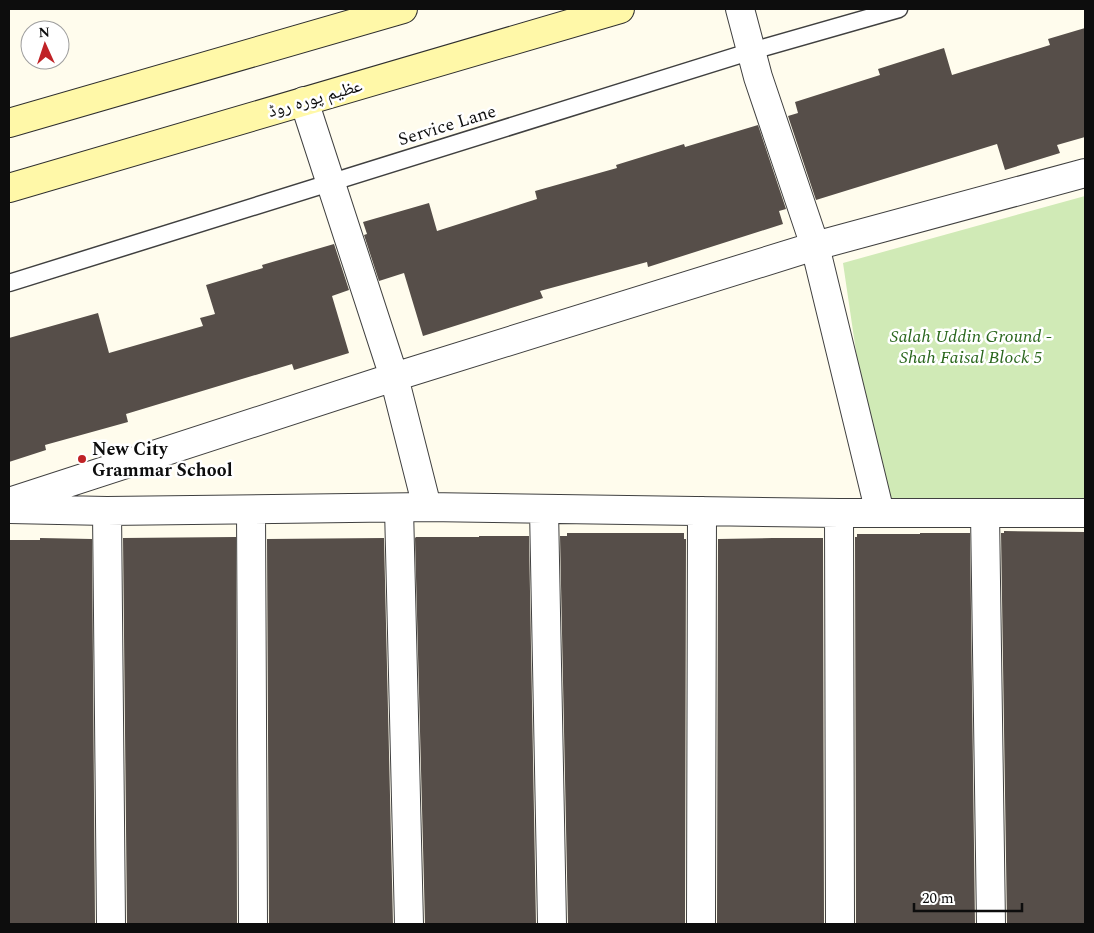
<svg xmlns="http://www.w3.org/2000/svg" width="1094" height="933" viewBox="0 0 1094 933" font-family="Spectral,'Noto Naskh Arabic',serif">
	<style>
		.green { fill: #d0eab6 }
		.building { fill: #564e49 }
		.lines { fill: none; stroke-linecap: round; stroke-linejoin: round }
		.service-casing { stroke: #404040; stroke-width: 19 }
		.minor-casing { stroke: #404040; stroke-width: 30 }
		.secondary-casing { stroke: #2f2f2f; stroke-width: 30 }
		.service { stroke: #fff; stroke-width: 16 }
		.minor { stroke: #fff; stroke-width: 28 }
		.secondary { stroke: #fff8a8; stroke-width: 28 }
		.poi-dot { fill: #c02226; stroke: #fff; stroke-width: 2 }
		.labels { text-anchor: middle; stroke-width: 5; stroke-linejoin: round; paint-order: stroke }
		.street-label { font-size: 18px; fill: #0d0d0d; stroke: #fff }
		.park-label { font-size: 18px; font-style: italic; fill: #29661c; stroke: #fff }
		.poi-label { font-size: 18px; font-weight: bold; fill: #0d0d0d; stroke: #fff; text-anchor: start }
	</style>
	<rect width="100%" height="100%" fill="#fffced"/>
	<path class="green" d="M 1085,196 L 1085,499 L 878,501 L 843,263 Z"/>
	<path class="building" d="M 1085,28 L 1085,137 L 1057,145 L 1060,153 L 1005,170 L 997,144 L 816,200 L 788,116 L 798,113 L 795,102 L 880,75 L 878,69 L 944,48 L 952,75 L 1050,45 L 1048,39 Z
		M 758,125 L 786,209 L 779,211 L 783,224 L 648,267 L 647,262 L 540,291 L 543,298 L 423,336 L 404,273 L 379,281 L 364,235 L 367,234 L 363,222 L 429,203 L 437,231 L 537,199 L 535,191 L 617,168 L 616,165 L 684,144 L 685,147 Z
		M 334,244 L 349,290 L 332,296 L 349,353 L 294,370 L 292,364 L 126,414 L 128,422 L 45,445 L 46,450 L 9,462 L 9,338 L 98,313 L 109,353 L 203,326 L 200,318 L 215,314 L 206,285 L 263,268 L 262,265 Z
		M 1004,531 L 1085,532 L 1085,924 L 1007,924 L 1001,533 L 1004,533 Z
		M 567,533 L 684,533 L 684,539 L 686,539 L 685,924 L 568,924 L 560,536 L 567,536 Z
		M 920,533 L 970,533 L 975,924 L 856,924 L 855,537 L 857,537 L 857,534 L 920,534 Z
		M 479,536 L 529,536 L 536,924 L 425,924 L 415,538 L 416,537 L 479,537 Z
		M 236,537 L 237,924 L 127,924 L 123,538 Z
		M 40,538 L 92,539 L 95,924 L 9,924 L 9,540 L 40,540 Z
		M 384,538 L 393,924 L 269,924 L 267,539 Z
		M 773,538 L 823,538 L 824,924 L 717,924 L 718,539 Z"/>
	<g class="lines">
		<g class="service-casing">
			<path id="service" d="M 9,283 L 752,51 L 899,9"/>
		</g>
		<g class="minor-casing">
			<path id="minor" d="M 740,9 L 758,77 L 815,246 L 880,513
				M 304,101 L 394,377 L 427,507
				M 9,502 L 394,377 L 815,246 L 1085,173
				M 399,508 L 409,924
				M 10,509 L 107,511 L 427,507 L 839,513 L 1085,513
				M 544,509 L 552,924
				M 251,510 L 253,924
				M 107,511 L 111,924
				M 839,513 L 840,924
				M 985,513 L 991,924
				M 701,924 L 702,511"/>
		</g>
		<g class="secondary-casing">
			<path id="secondary" d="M 9,123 L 403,9
				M 9,188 L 620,9"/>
		</g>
		<use href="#service" class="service"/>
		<use href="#minor" class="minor"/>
		<use href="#secondary" class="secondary"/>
	</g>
	<circle class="poi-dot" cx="82" cy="459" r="5"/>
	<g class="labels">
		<g class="street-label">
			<text transform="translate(315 98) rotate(-16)" y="6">عظیم پورہ روڈ</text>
			<text transform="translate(447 125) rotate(-17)" y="6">Service Lane</text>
		</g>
		<g class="park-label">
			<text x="971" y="342">Salah Uddin Ground -<tspan x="971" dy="21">Shah Faisal Block 5</tspan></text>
		</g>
		<g class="poi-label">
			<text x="92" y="455">New City<tspan x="92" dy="21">Grammar School</tspan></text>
		</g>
	</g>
	<rect width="1094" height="933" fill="none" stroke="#0d0d0d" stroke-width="20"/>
	<g transform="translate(45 45) rotate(357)"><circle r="24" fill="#ffffff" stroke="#9e9e9e"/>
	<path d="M0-4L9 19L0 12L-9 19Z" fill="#c02226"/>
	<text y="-8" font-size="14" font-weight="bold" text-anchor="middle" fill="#0d0d0d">N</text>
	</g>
	<path d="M914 903v8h108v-8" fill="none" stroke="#0d0d0d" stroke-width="2.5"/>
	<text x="922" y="903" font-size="15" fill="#0d0d0d" stroke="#ffffff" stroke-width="4" paint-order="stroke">20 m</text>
</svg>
